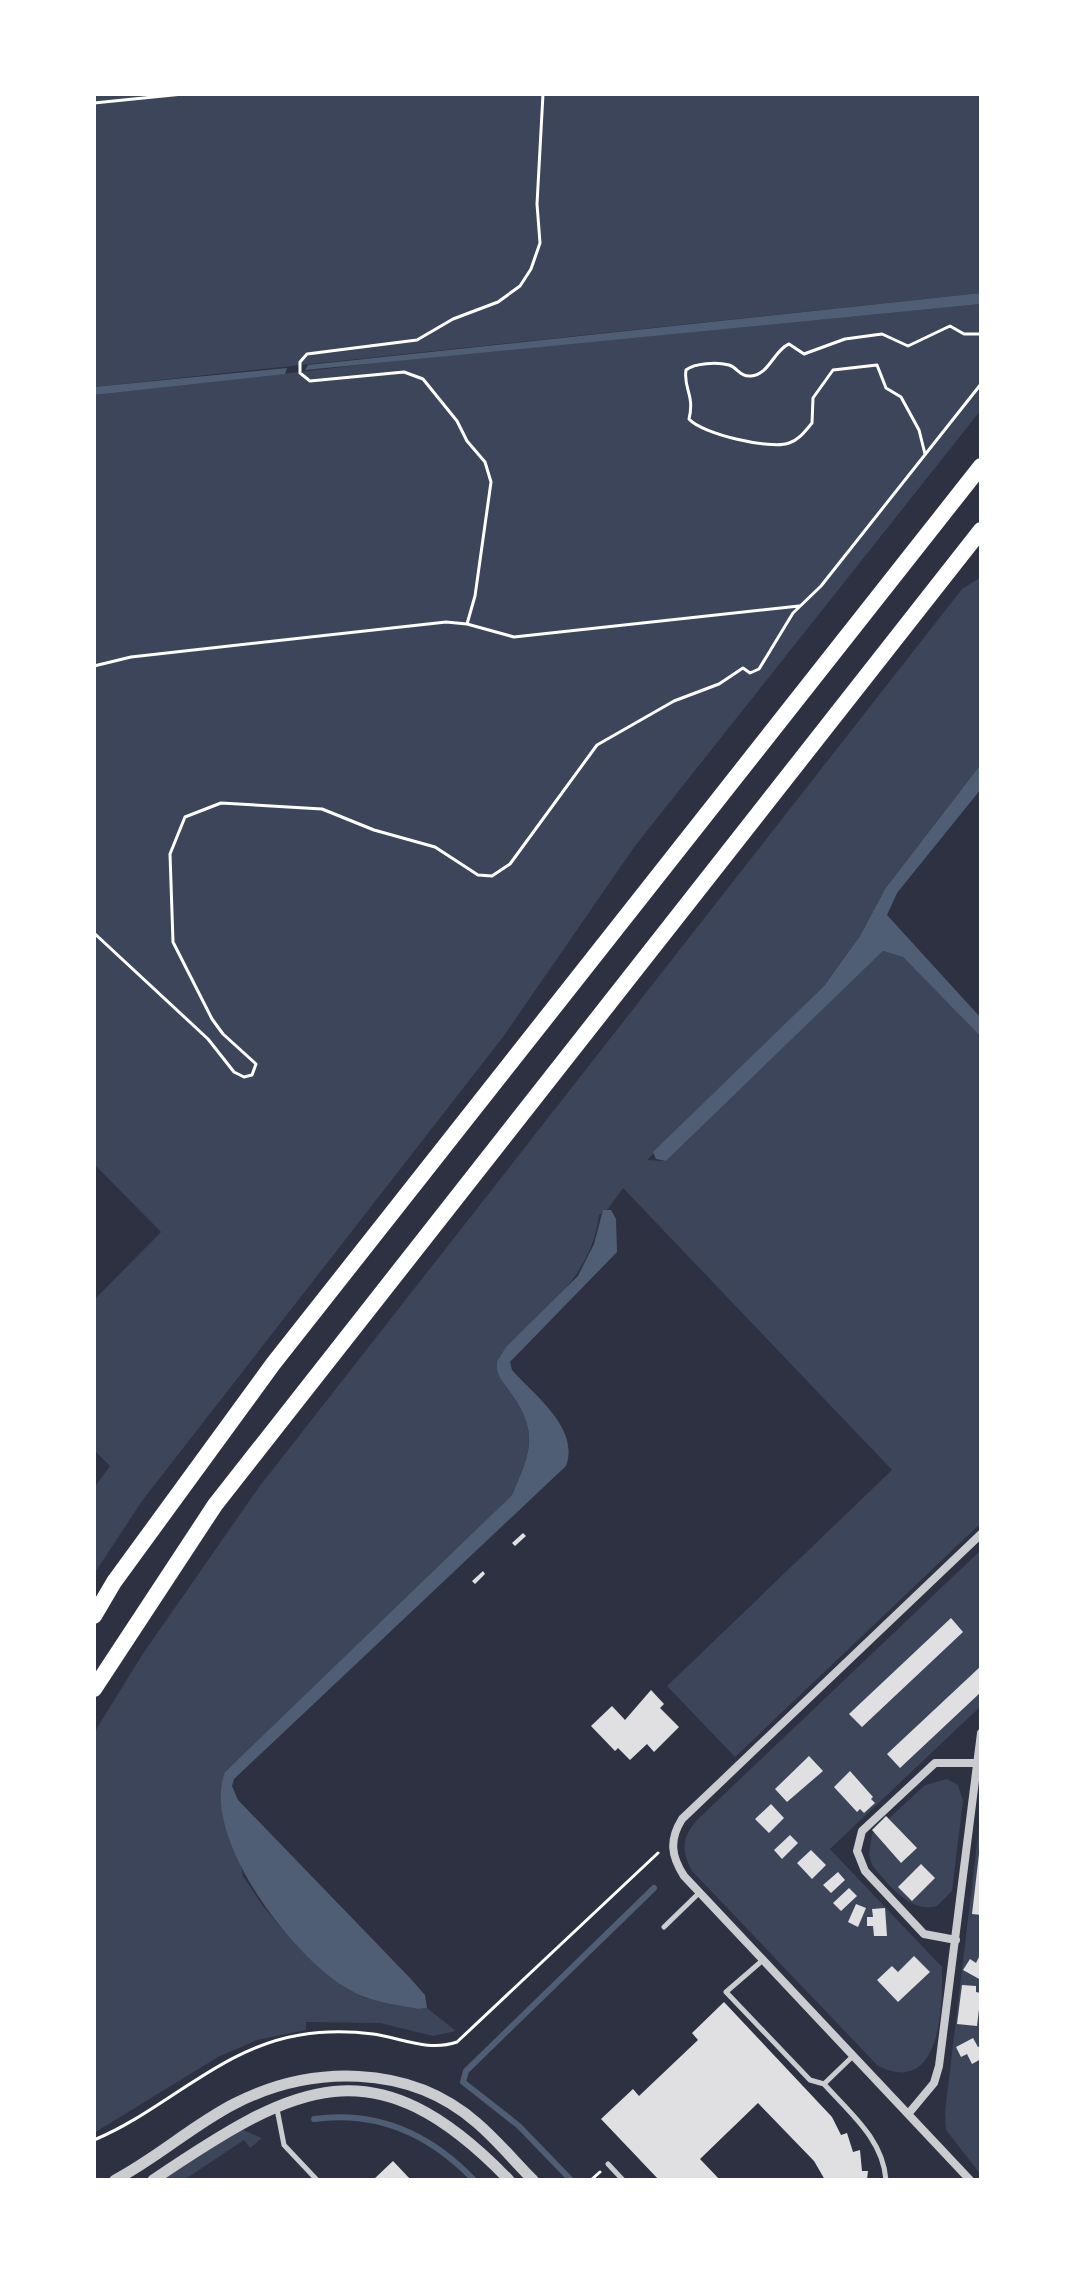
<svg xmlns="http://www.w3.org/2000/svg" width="1075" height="2274" viewBox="0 0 1075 2274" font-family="'Libre Baskerville',serif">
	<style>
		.green { fill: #3c4559 }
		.water { fill: #4f5d75 }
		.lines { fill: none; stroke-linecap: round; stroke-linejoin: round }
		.stream { stroke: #4f5d75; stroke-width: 6 }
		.building { fill: #e0e0e3 }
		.path { stroke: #fff; stroke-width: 3 }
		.service { stroke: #caccd0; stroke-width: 5 }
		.minor { stroke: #caccd0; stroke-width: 8 }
		.tertiary { stroke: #caccd0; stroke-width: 11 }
		.motorway { stroke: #fff; stroke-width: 16 }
	</style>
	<rect width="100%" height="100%" fill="#2d3142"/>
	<path class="green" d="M 94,94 L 981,94 L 981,293 L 94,387 Z
		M 981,304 L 981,410 L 635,846 L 503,1037 L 142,1501 L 94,1574 L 94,1488 L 110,1466 L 94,1450 L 94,1300 L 161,1232 L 94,1164 L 94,395 L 403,360 Z
		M 981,577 L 981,764 L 885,889 L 860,936 L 824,986 L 647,1160 L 666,1161 L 883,951 L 903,957 L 981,1037 L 981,1523 L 735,1757 L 667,1686 L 892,1470 L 623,1188 L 608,1209 L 599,1215 C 591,1277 548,1306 506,1347 L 497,1361 C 495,1373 501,1380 508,1389 C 539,1431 532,1450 512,1495 L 225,1772 L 243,1876 L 263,1906 L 284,1931 L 344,1987 L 365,1998 L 418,2009 L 427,2008 L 456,2031 L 433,2036 L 380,2023 L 306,2022 L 306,2030 L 257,2040 L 218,2057 L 94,2133 L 94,1733 L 142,1655 L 259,1487 L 962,589 Z
		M 981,1550 L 981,1706 L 830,1849 L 942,1967 C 943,2007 941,2097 878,2066 L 692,1871 C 681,1851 682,1838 696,1821 Z
		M 947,1779 L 958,1785 L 963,1801 L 952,1891 L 937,1906 C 910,1914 887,1883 872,1865 L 869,1854 L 872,1834 L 925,1785 Z
		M 981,1810 L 981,2175 L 946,2130 L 945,2112 Z
		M 241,2129 L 262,2138 L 250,2148 L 244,2140 L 184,2180 L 162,2180 Z"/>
	<path class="water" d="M 981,293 L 981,304 L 305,370 L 308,365 L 346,361 Z
		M 287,368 L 285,374 L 94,395 L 94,387 Z
		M 981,764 L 981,789 L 897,893 L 887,915 L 981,1018 L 981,1037 L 903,957 L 883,951 L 666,1161 L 656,1159 L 653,1152 L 824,986 L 860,936 L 885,889 Z
		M 603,1210 L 611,1210 L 616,1219 L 617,1252 L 510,1362 L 512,1370 C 534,1395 580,1428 566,1466 L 234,1779 L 232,1786 L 238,1800 L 410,1978 L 425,1995 L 427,2008 L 418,2009 C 394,2004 369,2002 348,1989 C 293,1958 200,1837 225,1772 L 512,1495 C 532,1450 539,1431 508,1389 C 501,1380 495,1373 497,1361 L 506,1347 L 578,1276 L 594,1244 Z"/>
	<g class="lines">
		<path class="stream" d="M 314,2119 C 378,2110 431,2135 474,2180
			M 571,2180 L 519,2126 L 463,2082 L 466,2071 L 654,1888"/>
	</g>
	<path class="building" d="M 523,1533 L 526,1536 L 515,1546 L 512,1543 Z
		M 483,1571 L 485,1574 L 475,1584 L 472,1581 Z
		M 951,1618 L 963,1632 L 862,1727 L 849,1714 Z
		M 981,1666 L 981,1692 L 900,1768 L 887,1754 Z
		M 651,1690 L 664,1704 L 660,1708 L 679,1727 L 654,1752 L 647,1744 L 630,1760 L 618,1748 L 615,1751 L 591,1726 L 612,1706 L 625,1720 Z
		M 809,1756 L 823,1771 L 787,1802 L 775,1789 Z
		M 850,1771 L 873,1797 L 871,1799 L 875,1803 L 864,1813 L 860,1809 L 857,1812 L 834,1787 Z
		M 771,1804 L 784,1818 L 769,1833 L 755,1819 Z
		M 886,1816 L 917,1848 L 901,1863 L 872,1830 Z
		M 790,1835 L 798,1843 L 782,1859 L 774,1850 Z
		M 811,1850 L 826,1865 L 812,1879 L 797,1863 Z
		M 979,1854 L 981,1854 L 981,1915 L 972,1914 Z
		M 921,1864 L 935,1878 L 912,1901 L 898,1887 Z
		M 838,1872 L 845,1880 L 831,1893 L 823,1885 Z
		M 849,1888 L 857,1896 L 841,1911 L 833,1903 Z
		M 856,1904 L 866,1908 L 858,1927 L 848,1922 Z
		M 885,1908 L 887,1936 L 874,1936 L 873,1926 L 867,1926 L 867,1917 L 873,1917 L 872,1909 Z
		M 914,1956 L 930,1972 L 898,2002 L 877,1980 L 892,1966 L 898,1972 Z
		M 979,1957 L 981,1959 L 981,1980 L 963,1970 L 970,1959 L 976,1963 Z
		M 962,1985 L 976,1986 L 976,1992 L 981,1993 L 977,2026 L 957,2024 Z
		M 724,2002 L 832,2117 L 841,2135 L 847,2133 L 853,2152 L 860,2150 L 862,2171 L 868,2171 L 867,2180 L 825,2180 L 814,2161 L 758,2103 L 700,2159 L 720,2180 L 659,2180 L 601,2119 L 633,2089 L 639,2096 L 698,2040 L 692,2033 Z
		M 973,2038 L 978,2047 L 981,2046 L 981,2059 L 972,2064 L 967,2054 L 961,2057 L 956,2047 Z
		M 393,2161 L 411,2180 L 373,2180 Z"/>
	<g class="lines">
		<path class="path" d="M 94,103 L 183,94
			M 925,454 L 919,430 L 901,397 L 886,388 L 877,365 L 833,370 L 813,398 L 812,423 C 806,430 799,440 789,443 C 771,450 702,434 689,419 C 695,395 683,388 686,370 C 695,363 717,362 729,365 C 738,368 740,377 751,376 C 769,375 774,350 789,344 L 804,354 L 845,339 L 882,334 L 908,346 L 950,326 L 964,334 L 981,334
			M 467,624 L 475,596 L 491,482 L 485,462 L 467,441 L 457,421 L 423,379 L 404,372 L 310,381 L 300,373 L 300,362 L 307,354 L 417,340 L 453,319 L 498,302 L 520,286 L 531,269 L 540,243 L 537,204 L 543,94
			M 94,666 L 131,657 L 446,622 L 467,624 L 514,637 L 799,606
			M 94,933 L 208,1039 L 234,1072 L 244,1077 L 252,1075 L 256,1064 L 223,1034 L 212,1019 L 173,942 L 170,854 L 185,817 L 221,803 L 322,809 L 374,830 L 435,847 L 478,875 L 492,876 L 510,864 L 597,745 L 674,701 L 719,684 L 743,668 L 750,673 L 759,669 L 793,613 L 821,586 L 981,384
			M 94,2140 C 166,2110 220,2048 300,2035 C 323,2031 350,2031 373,2034 C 402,2038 428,2052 457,2042 L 658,1853
			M 591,2180 L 600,2172"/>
		<path class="service" d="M 664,1927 L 699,1893
			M 763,1960 L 726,1992 L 810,2080 L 824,2084
			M 853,2056 L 824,2084 C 850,2113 883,2139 886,2180
			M 277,2109 L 284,2145 L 317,2180
			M 608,2164 L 623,2180"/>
		<path class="minor" d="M 956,1940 L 924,1934 L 865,1871 L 857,1851 L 862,1831 L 935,1763 L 977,1763
			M 909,2113 L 934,2083 L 939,2066 L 981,1733
			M 970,2180 L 684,1876 C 671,1856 669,1840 682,1819 L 981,1534"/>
		<path class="tertiary" d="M 115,2180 C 157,2158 193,2125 234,2104 C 310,2065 409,2063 477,2123 C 497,2140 514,2161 533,2180
			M 153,2180 C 295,2084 374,2040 509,2180"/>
		<path class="motorway" d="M 94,1616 L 114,1582 L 273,1364 L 981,466
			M 94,1689 L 215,1505 L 981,530"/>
	</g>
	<rect width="1075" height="2274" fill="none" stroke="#ffffff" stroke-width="192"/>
</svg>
